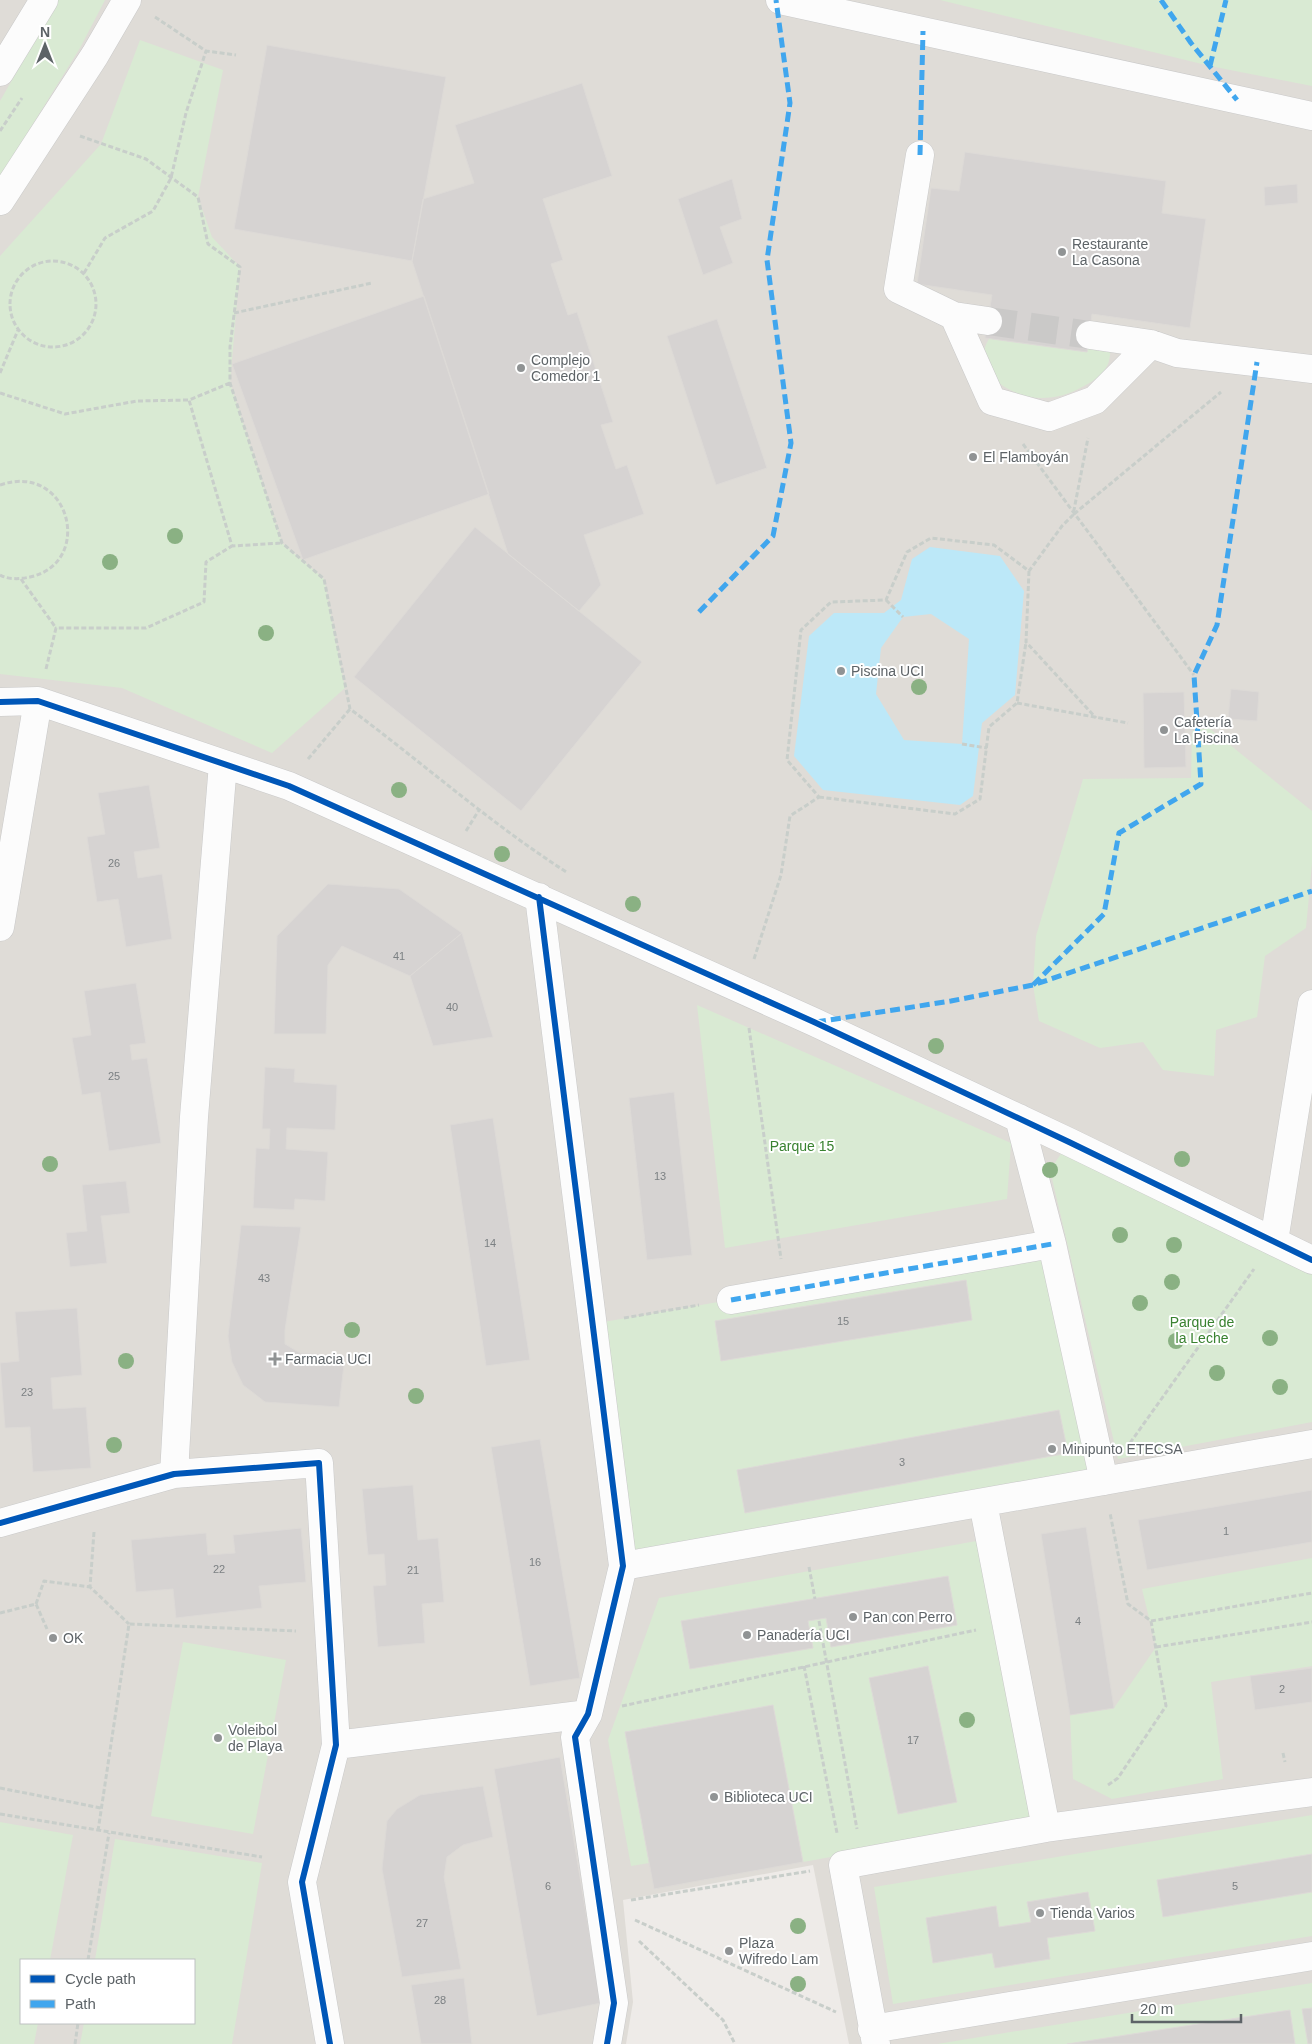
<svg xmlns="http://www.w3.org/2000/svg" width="1312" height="2044" viewBox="0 0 1312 2044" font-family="Helvetica,sans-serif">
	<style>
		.education { fill: #dfdcd7; fill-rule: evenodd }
		.green { fill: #d9ead3 }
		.water { fill: #bce8f8; fill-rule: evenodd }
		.building { fill: #d6d3d2; stroke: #dddad7 }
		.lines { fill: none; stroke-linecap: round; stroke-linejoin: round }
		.minor-tunnel { stroke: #cac9c8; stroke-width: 28; stroke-dasharray: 28 14; stroke-linecap: butt }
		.minor-casing { stroke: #c9c9c9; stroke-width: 29 }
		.path { stroke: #c8ceca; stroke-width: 3; stroke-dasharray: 5 2.5; stroke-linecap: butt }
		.minor { stroke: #fcfcfc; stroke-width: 28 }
		.quiet { stroke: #40a6ee; stroke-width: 5; stroke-dasharray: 10 5; stroke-linecap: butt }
		.cycleway-casing { stroke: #fff; stroke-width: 9 }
		.cycleway { stroke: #0057b8; stroke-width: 6 }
		.tree { fill: #8ab183 }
		.poi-dot { fill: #909394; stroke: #fff; stroke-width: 2 }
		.labels { text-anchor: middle; stroke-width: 4; stroke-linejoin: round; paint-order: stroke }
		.number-label { font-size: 11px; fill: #7c8083 }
		.poi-label { font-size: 14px; fill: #5d6367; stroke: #fff; text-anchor: start }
		.park-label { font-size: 14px; fill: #398230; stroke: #fff }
	</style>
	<rect width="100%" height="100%" fill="#eeebe8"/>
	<path class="education" d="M 0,0 L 1312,0 L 1312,2044 L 849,2044 L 813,1865 L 623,1900 L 633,2002 L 626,2044 L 0,2044 ZM 21,1960 L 194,1960 L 194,2023 L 21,2023 Z"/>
	<path class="green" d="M 58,0 L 105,0 L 80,48 L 0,177 L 0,101 Z
		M 940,0 L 1312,0 L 1312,86 L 1210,66 Z
		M 140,40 L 223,70 L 198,197 L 212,237 L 240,267 L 230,383 L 282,543 L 324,579 L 345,688 L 272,753 L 122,688 L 0,674 L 0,256 L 101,144 Z
		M 993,334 L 1111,347 C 1110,353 1110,361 1107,366 C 1102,375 1094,381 1084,386 C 1070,394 1058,398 1041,398 C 1009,398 964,367 993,334 Z
		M 1209,728 L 1312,811 L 1312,863 L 1306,928 L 1265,956 L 1257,1017 L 1216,1030 L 1214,1076 L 1163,1070 L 1143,1042 L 1100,1048 L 1039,1021 L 1033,985 L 1036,936 L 1083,779 L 1191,778 L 1192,731 Z
		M 697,1005 L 1011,1143 L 1007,1199 L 725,1248 Z
		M 1069,1142 L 1312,1260 L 1312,1422 L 1118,1459 L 1050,1170 Z
		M 1052,1244 L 1104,1481 L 623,1566 L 592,1324 Z
		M 982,1540 L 1032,1821 L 803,1862 L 773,1705 L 625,1732 L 649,1863 L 631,1866 L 608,1740 L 659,1598 Z
		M 1312,1558 L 1312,1666 L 1211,1682 L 1223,1779 L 1112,1799 L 1073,1779 L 1070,1715 L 1114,1708 L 1156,1647 L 1142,1589 Z
		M 183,1642 L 286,1660 L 253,1834 L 151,1816 Z
		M 1312,1815 L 1312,1936 L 893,2004 L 874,1887 Z
		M 0,1822 L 73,1835 L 50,1960 L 21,1960 L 21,2023 L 38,2023 L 34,2044 L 0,2044 Z
		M 115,1839 L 262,1863 L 232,2044 L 80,2044 L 84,2023 L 194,2023 L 194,1960 L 95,1960 Z
		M 1312,1983 L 1312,2044 L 937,2044 Z"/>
	<path class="water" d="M 930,547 L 1000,556 L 1024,591 L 1015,695 L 982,723 L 973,796 L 960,805 L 823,790 L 794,756 L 809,636 L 834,613 L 884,613 L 901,600 L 912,559 ZM 931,614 L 969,639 L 962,744 L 904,740 L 876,694 L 881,648 L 903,617 Z"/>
	<path class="building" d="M 267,45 L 446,77 L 412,261 L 234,229 Z
		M 582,83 L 612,176 L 543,199 L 563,260 L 551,264 L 568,315 L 577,312 L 613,422 L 601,425 L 616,469 L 627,465 L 644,514 L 584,535 L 601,585 L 579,611 L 508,554 L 412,261 L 423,199 L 474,183 L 455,125 Z
		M 965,152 L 1166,181 L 1162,213 L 1206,219 L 1190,328 L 1092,314 L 1087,352 L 985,338 L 992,295 L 917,284 L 931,188 L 959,191 Z
		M 732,179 L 742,219 L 720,227 L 733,263 L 703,275 L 678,199 Z
		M 1297,184 L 1298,203 L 1265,206 L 1264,187 Z
		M 424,296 L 489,494 L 303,560 L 232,364 Z
		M 717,319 L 767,468 L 716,485 L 667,336 Z
		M 475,527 L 642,662 L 521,811 L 354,677 Z
		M 1231,689 L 1259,692 L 1257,721 L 1228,719 Z
		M 1184,692 L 1186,767 L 1144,768 L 1143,693 Z
		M 149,785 L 160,848 L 134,852 L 138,878 L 162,874 L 172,939 L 126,947 L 118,899 L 97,902 L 87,837 L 105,834 L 98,793 Z
		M 328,884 L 399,889 L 462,933 L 410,976 L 342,946 L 328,965 L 326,1034 L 274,1034 L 277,936 Z
		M 462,933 L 493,1037 L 433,1046 L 410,976 Z
		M 136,983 L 146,1043 L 130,1045 L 132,1060 L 147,1058 L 161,1143 L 109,1151 L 100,1092 L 82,1095 L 72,1038 L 91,1035 L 84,991 Z
		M 265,1067 L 295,1069 L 294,1082 L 337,1085 L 335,1130 L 287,1128 L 286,1149 L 328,1152 L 325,1201 L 295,1199 L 294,1210 L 253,1208 L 256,1148 L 269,1149 L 270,1129 L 262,1129 Z
		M 674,1092 L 692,1255 L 647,1260 L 629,1098 Z
		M 493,1118 L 530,1360 L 486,1366 L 450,1125 Z
		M 126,1181 L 130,1213 L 101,1216 L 107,1263 L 70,1267 L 66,1233 L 87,1231 L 82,1185 Z
		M 241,1225 L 301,1227 L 285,1330 L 285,1344 L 300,1353 L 345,1356 L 339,1407 L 265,1402 L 243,1385 L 232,1362 L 228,1336 Z
		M 966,1280 L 972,1320 L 721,1361 L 715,1321 Z
		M 77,1308 L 82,1375 L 51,1378 L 53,1409 L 86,1407 L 91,1468 L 33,1472 L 30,1427 L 5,1428 L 0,1363 L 19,1361 L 15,1312 Z
		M 1059,1410 L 1068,1453 L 745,1513 L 737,1470 Z
		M 540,1439 L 580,1678 L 530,1686 L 491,1447 Z
		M 413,1485 L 418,1540 L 438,1538 L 444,1602 L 422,1604 L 425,1643 L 378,1647 L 373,1586 L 386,1585 L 384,1554 L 368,1555 L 362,1489 Z
		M 1312,1490 L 1312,1542 L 1147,1570 L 1138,1520 Z
		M 1086,1527 L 1114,1708 L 1070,1715 L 1041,1534 Z
		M 301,1528 L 306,1582 L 259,1586 L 262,1608 L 176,1618 L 173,1589 L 136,1592 L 131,1540 L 206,1533 L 208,1555 L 235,1553 L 233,1535 Z
		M 948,1576 L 957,1625 L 831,1647 L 826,1618 L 808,1621 L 813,1648 L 690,1669 L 681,1621 Z
		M 928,1666 L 957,1802 L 898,1814 L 869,1678 Z
		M 1312,1668 L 1312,1702 L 1255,1710 L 1250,1676 Z
		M 773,1705 L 803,1862 L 654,1889 L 625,1732 Z
		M 560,1757 L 601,2003 L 537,2016 L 494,1769 Z
		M 483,1786 L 493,1837 L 463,1845 L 447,1857 L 444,1877 L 461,1969 L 402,1977 L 382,1869 L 387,1821 L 397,1809 L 420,1795 Z
		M 1312,1854 L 1312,1892 L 1163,1917 L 1157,1880 Z
		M 1088,1892 L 1095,1931 L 1047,1938 L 1050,1959 L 995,1968 L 992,1953 L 933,1963 L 926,1918 L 996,1906 L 999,1927 L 1031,1922 L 1027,1902 Z
		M 464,1978 L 472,2044 L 421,2044 L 411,1985 Z
		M 1312,2008 L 1312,2044 L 1308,2044 L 1302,2009 Z
		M 1290,2010 L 1295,2044 L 1067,2044 Z"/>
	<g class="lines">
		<path class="minor-tunnel" d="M 988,321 L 1090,335"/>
		<g class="minor-casing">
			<path id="minor" d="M 780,0 L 1312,116
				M 0,72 L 44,0
				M 920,155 L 898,289 L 954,316 L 988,321
				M 0,201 L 95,55 L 127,0
				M 954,316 L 992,401 L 1049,417 L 1095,400 L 1151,344
				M 1090,335 L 1151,344 L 1177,353 L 1312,369
				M 0,702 L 38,701 L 289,786 L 814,1022 L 1069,1142 L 1312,1260
				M 539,897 L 623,1566 L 588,1714 L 575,1737 L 614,2003 L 607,2044
				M 0,927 L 38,701
				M 1019,1118 L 1052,1244 L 1104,1481
				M 1274,1241 L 1312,1004
				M 731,1300 L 1052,1244
				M 174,1474 L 194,1117 L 223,764
				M 983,1503 L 1046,1828
				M 0,1523 L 174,1474 L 319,1463 L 336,1745 L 302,1882 L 330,2044
				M 623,1566 L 1312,1444
				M 336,1745 L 588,1714
				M 872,2029 L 1312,1956
				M 876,2044 L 843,1865 L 1046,1828 L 1312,1792"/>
		</g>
		<path class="path" d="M 155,17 L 206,51 L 236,55
			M 0,131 L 22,98
			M 80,136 L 146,159 L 198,197 L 208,244 L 240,267 L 230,347 L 230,383 L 282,543 L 324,579 L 350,709 C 423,763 491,824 568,873
			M10 304a43 43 0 1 1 86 0a43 43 0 1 1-86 0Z
			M 84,273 L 105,238 L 153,211 L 171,178 L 186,113 L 206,51
			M 234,313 L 372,283
			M 0,373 L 18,330
			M 230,383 L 189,400 L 232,546 L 282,543
			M 0,393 L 65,414 L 137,401 L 189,400
			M 1023,444 L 1194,675
			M 0,485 C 70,461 95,563 30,577 C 21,579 9,580 0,575
			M 1074,514 L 1221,392
			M 1029,571 L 1026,642 L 1096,718
			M 21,579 L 56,628
			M 886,600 L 903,617
			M 46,669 L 56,628 L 146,628 L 204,602 L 206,562 L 232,546
			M 1017,703 L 1128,723
			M 962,744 L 987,748
			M 308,759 L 350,709
			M 819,797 L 955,814 L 980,799 L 989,727 L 1017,703 L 1026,642
			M 466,831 L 479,810
			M 754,959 L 781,875 L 790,816 L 819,797 L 787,760 L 801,630 L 831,602 L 886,600 L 907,552 L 931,538 L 994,545 L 1029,571 L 1062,526 L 1073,515 L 1088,438
			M 749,1028 L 781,1259
			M 624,1318 L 699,1305
			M 1130,1443 L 1254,1269
			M 94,1532 L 90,1587 L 129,1624
			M 809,1567 L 815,1599
			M 36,1604 L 44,1581 L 90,1587
			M 0,1613 L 36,1604 L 47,1629
			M 819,1621 L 857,1829
			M 1151,1621 L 1312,1593
			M 1156,1647 L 1312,1622
			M 804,1666 L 837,1833
			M 622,1706 L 976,1630
			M 1283,1753 L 1285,1762
			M 1108,1785 L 1118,1778 L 1166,1706 L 1151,1621 L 1128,1604 L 1110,1513
			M 0,1788 L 101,1808
			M 0,1814 L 262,1857
			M 98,1831 L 129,1624 L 296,1631
			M 631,1900 L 810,1871
			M 635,1920 L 836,2012
			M 639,1941 L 723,2020 L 735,2044
			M 88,1960 L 109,1833
			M 75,2044 L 78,2023"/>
		<use href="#minor" class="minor"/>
		<path class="quiet" d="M 1161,0 L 1191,43 L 1237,100
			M 1210,66 L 1226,0
			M 920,155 L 923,31
			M 699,612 L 773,536 L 791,443 L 767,260 L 790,103 L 776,0
			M 1033,985 L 1104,914 L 1119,833 L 1201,784 L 1194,675 L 1217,625 L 1257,362
			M 816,1022 L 951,1001 L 1033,985 L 1312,891
			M 731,1300 L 1052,1244"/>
		<g class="cycleway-casing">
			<path id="cycleway" d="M 0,702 L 38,701 L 289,786 L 814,1022 L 1069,1142 L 1312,1260
				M 539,897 L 623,1566 L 588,1714 L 575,1737 L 614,2003 L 607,2044
				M 0,1523 L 174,1474 L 319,1463 L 336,1745 L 302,1882 L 330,2044"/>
		</g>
		<use href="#cycleway" class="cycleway"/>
	</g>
	<g class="tree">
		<circle cx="175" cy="536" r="8"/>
		<circle cx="110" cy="562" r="8"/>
		<circle cx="266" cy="633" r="8"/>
		<circle cx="919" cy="687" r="8"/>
		<circle cx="399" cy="790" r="8"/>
		<circle cx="502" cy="854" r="8"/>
		<circle cx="633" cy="904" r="8"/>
		<circle cx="936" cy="1046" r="8"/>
		<circle cx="1182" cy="1159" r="8"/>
		<circle cx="50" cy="1164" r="8"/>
		<circle cx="1050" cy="1170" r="8"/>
		<circle cx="1120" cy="1235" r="8"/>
		<circle cx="1174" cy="1245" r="8"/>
		<circle cx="1172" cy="1282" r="8"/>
		<circle cx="1140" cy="1303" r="8"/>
		<circle cx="352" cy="1330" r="8"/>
		<circle cx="1270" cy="1338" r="8"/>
		<circle cx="1176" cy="1341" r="8"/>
		<circle cx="126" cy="1361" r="8"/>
		<circle cx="1217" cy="1373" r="8"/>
		<circle cx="1280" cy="1387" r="8"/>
		<circle cx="416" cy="1396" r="8"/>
		<circle cx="114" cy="1445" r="8"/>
		<circle cx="967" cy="1720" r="8"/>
		<circle cx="798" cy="1926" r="8"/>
		<circle cx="798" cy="1984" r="8"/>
	</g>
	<g class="poi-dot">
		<circle cx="1062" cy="252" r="5"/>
		<circle cx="521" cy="368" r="5"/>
		<circle cx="973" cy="457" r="5"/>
		<circle cx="841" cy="671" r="5"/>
		<circle cx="1164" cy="730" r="5"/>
		<path d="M272.5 1351.5h5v5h5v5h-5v5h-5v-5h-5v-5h5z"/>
		<circle cx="1052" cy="1449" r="5"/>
		<circle cx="853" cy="1617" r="5"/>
		<circle cx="747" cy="1635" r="5"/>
		<circle cx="53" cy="1638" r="5"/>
		<circle cx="218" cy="1738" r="5"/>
		<circle cx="714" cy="1797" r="5"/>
		<circle cx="1040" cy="1913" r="5"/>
		<circle cx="729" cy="1951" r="5"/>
	</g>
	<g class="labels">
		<g class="number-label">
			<text x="114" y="867">26</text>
			<text x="399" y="960">41</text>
			<text x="452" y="1011">40</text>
			<text x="114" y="1080">25</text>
			<text x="660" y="1180">13</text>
			<text x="490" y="1247">14</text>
			<text x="264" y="1282">43</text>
			<text x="843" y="1325">15</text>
			<text x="27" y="1396">23</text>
			<text x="902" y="1466">3</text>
			<text x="1226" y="1535">1</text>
			<text x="535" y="1566">16</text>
			<text x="219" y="1573">22</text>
			<text x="413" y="1574">21</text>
			<text x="1078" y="1625">4</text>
			<text x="1282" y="1693">2</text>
			<text x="913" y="1744">17</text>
			<text x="548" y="1890">6</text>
			<text x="1235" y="1890">5</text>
			<text x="422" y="1927">27</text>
			<text x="440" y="2004">28</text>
		</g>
		<g class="poi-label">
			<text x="1072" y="249">Restaurante<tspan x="1072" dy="16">La Casona</tspan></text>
			<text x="531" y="365">Complejo<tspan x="531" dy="16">Comedor 1</tspan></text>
			<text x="983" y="462">El Flamboyán</text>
			<text x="851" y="676">Piscina UCI</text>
			<text x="1174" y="727">Cafetería<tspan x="1174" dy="16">La Piscina</tspan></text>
			<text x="285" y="1364">Farmacia UCI</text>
			<text x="1062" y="1454">Minipunto ETECSA</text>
			<text x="863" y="1622">Pan con Perro</text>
			<text x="757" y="1640">Panadería UCI</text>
			<text x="63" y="1643">OK</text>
			<text x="228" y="1735">Voleibol<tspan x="228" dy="16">de Playa</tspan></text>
			<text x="724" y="1802">Biblioteca UCI</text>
			<text x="1050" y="1918">Tienda Varios</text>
			<text x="739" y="1948">Plaza<tspan x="739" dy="16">Wifredo Lam</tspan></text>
		</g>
		<g class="park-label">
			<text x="802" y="1151">Parque 15</text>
			<text x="1202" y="1327">Parque de<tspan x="1202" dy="16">la Leche</tspan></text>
		</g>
	</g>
	<rect x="20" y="1959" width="175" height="65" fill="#ffffff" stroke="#bec1c2"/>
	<rect x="30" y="1975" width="25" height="8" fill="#0057b8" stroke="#bec1c2"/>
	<text x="65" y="1984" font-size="15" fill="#5d6367">Cycle path</text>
	<rect x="30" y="2000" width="25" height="8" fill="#40a6ee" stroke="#bec1c2"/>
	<text x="65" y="2009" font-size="15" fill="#5d6367">Path</text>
	<g transform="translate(45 45)" stroke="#ffffff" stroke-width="4" paint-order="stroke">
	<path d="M0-4L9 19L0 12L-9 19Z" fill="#5d6367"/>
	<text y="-8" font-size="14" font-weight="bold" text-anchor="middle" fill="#5d6367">N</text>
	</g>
	<path d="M1132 2014v8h109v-8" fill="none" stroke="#5d6367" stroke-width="2.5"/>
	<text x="1140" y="2014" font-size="15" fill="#5d6367" stroke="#ffffff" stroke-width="4" paint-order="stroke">20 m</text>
</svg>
